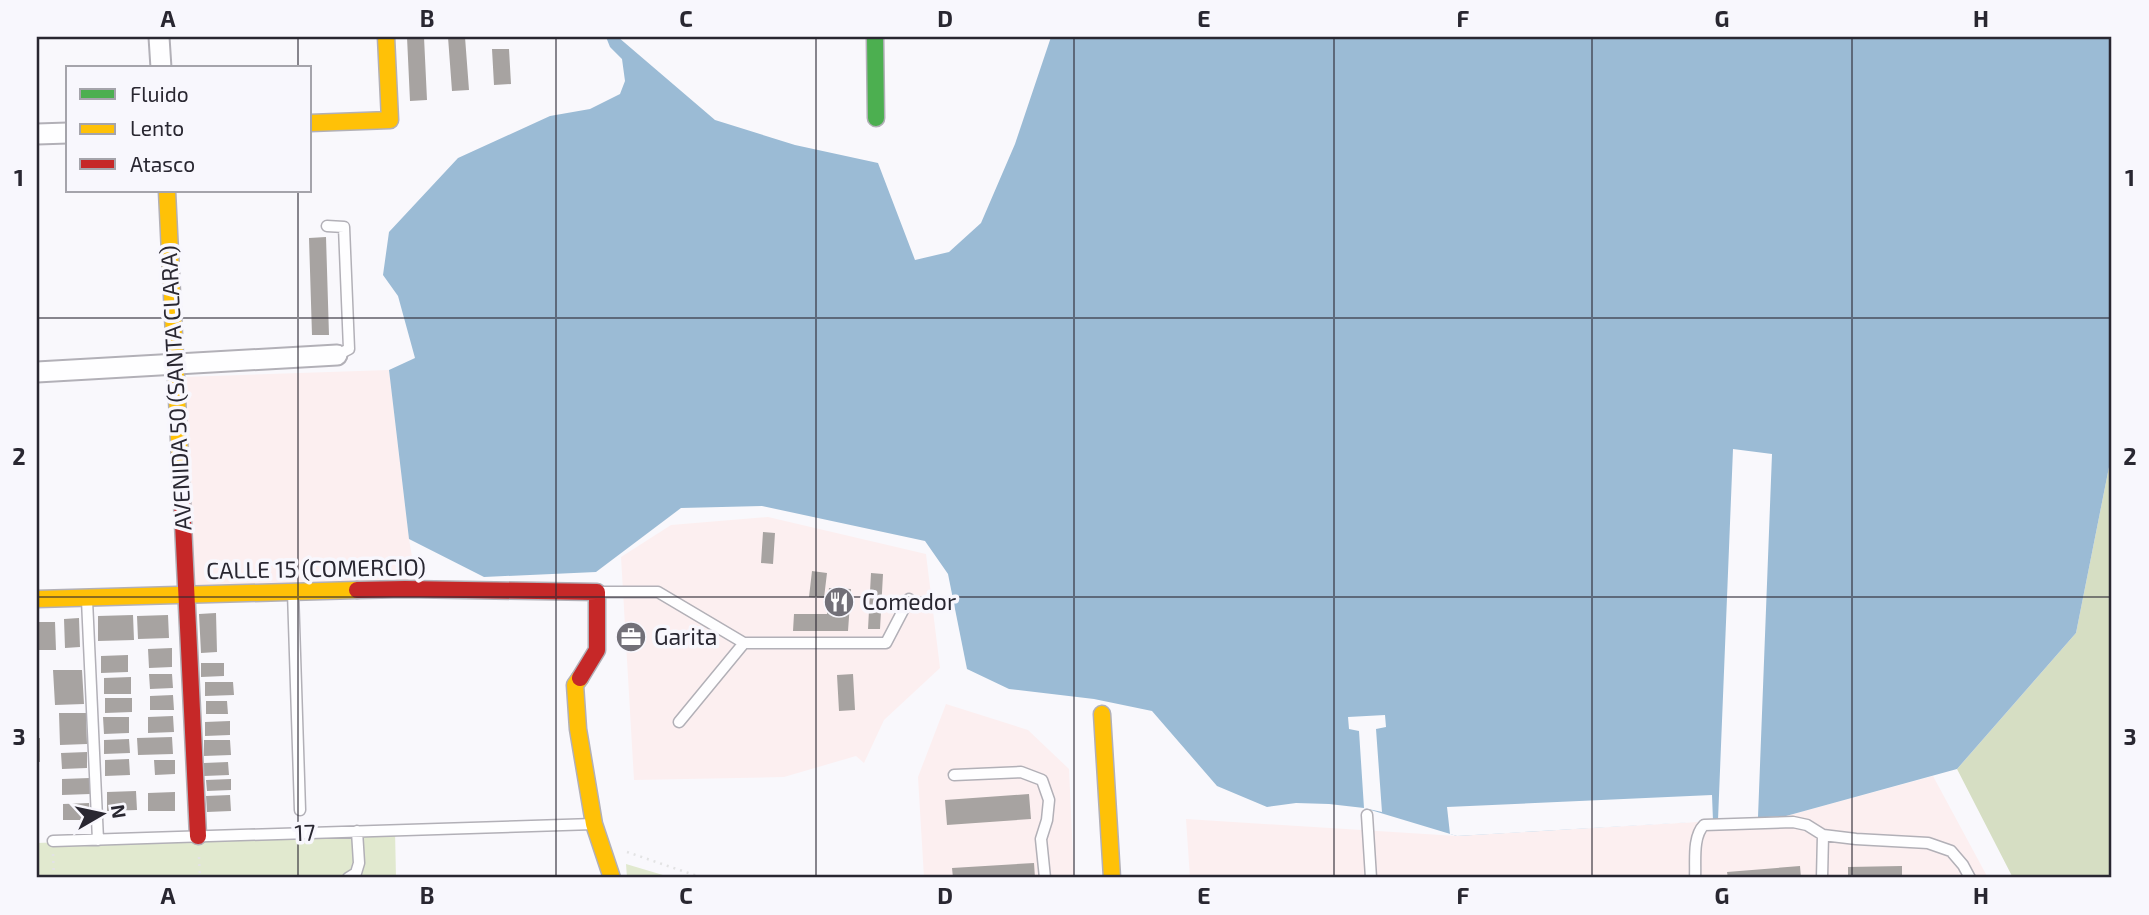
<svg xmlns="http://www.w3.org/2000/svg" width="2149" height="915" viewBox="0 0 2149 915" font-family="'Exo 2',sans-serif">
	<style>
		.industrial { fill: #fceff0 }
		.green { fill: #e1e9cf }
		.forest { fill: #d6dec3 }
		.water { fill: #9bbbd5 }
		.pier { fill: #f9f8fc }
		.building { fill: #a7a3a1 }
		.lines { fill: none; stroke-linecap: round; stroke-linejoin: round }
		.lane-casing { stroke: #b2b0b7; stroke-width: 13 }
		.street-casing { stroke: #b2b0b7; stroke-width: 23 }
		.fast-casing { stroke: #b2b0b7; stroke-width: 19 }
		.slow-casing { stroke: #b2b0b7; stroke-width: 19 }
		.jam-casing { stroke: #b2b0b7; stroke-width: 19 }
		.path { stroke: #e3e3e4; stroke-width: 2.5; stroke-dasharray: 2 5; stroke-linecap: butt }
		.lane { stroke: #fefeff; stroke-width: 10 }
		.street { stroke: #fefeff; stroke-width: 19 }
		.fast { stroke: #4caf50; stroke-width: 16 }
		.slow { stroke: #ffc107; stroke-width: 16 }
		.jam { stroke: #c62828; stroke-width: 16 }
		.grid { fill: none; stroke: #292731; stroke-width: 2; stroke-opacity: 0.55 }
		.labels { text-anchor: middle; stroke-width: 7; stroke-linejoin: round; paint-order: stroke }
		.street-label { font-size: 23px; fill: #292731; stroke: #f8f7fd }
		.poi-label { font-size: 23px; fill: #292731; stroke: #f8f7fd; text-anchor: start }
		.neatline { fill: none; stroke: #292731; stroke-width: 2.5 }
		.grid-label { font-size: 23px; text-anchor: middle; font-weight: bold; fill: #292731 }
	</style>
	<rect width="100%" height="100%" fill="#f9f8fc"/>
	<path class="industrial" d="M 389,370 L 409,539 L 416,580 L 190,589 L 183,377 Z
		M 768,517 L 926,554 L 940,668 L 884,720 L 864,763 L 856,756 L 784,777 L 634,780 L 621,557 L 671,525 Z
		M 946,704 L 1028,730 L 1069,769 L 1074,878 L 924,878 L 918,777 Z
		M 1933,776 L 1988,878 L 1190,878 L 1186,819 L 1457,836 L 1713,821 L 1786,816 Z"/>
	<path class="green" d="M 395,830 L 396,878 L 37,878 L 37,843 Z
		M 626,864 L 673,878 L 627,878 Z"/>
	<path class="forest" d="M 2112,452 L 2112,878 L 2013,878 L 1957,769 L 2076,633 Z"/>
	<path class="water" d="M 606,37 L 618,37 L 715,120 L 795,145 L 878,163 L 915,260 L 949,252 L 981,223 L 1015,144 L 1051,37 L 2112,37 L 2112,452 L 2076,633 L 1957,769 L 1786,816 L 1457,836 L 1364,808 L 1329,804 L 1296,803 L 1267,807 L 1217,786 L 1152,711 L 1094,699 L 1009,689 L 967,669 L 948,574 L 925,541 L 762,506 L 681,508 L 596,572 L 484,577 L 409,539 L 389,370 L 415,358 L 398,296 L 383,275 L 389,232 L 458,158 L 550,116 L 590,109 L 620,94 L 625,81 L 622,59 L 610,47 Z"/>
	<path class="pier" d="M 1733,449 L 1772,454 L 1758,817 L 1718,820 Z
		M 1385,715 L 1386,727 L 1376,729 L 1382,812 L 1364,808 L 1359,731 L 1349,729 L 1348,717 Z
		M 1712,795 L 1713,821 L 1457,836 L 1450,834 L 1447,807 Z"/>
	<path class="building" d="M 407,37 L 424,37 L 427,100 L 410,101 Z
		M 448,37 L 465,37 L 469,90 L 452,91 Z
		M 492,49 L 509,49 L 511,84 L 494,85 Z
		M 326,237 L 329,335 L 312,335 L 309,238 Z
		M 763,532 L 775,533 L 773,564 L 761,563 Z
		M 812,571 L 827,573 L 824,598 L 809,597 Z
		M 871,573 L 883,574 L 880,629 L 868,629 Z
		M 829,588 L 851,589 L 848,631 L 793,631 L 794,614 L 827,614 Z
		M 216,613 L 217,652 L 201,653 L 199,614 Z
		M 133,615 L 134,640 L 98,641 L 98,616 Z
		M 168,615 L 169,638 L 138,639 L 137,616 Z
		M 79,618 L 80,647 L 65,648 L 64,619 Z
		M 37,622 L 55,622 L 56,650 L 38,650 Z
		M 625,632 L 638,633 L 638,642 L 625,642 Z
		M 172,648 L 172,667 L 149,668 L 148,649 Z
		M 128,655 L 128,672 L 101,673 L 101,656 Z
		M 201,663 L 224,663 L 224,676 L 201,677 Z
		M 53,670 L 82,670 L 84,704 L 55,705 Z
		M 149,674 L 172,674 L 173,688 L 150,689 Z
		M 853,674 L 855,710 L 839,711 L 837,675 Z
		M 131,677 L 131,694 L 104,694 L 104,678 Z
		M 205,682 L 233,682 L 234,695 L 205,696 Z
		M 173,695 L 174,710 L 150,710 L 150,696 Z
		M 105,698 L 132,698 L 132,712 L 105,713 Z
		M 206,701 L 227,701 L 228,714 L 206,714 Z
		M 59,713 L 86,713 L 87,744 L 60,745 Z
		M 173,716 L 174,732 L 148,733 L 148,717 Z
		M 103,717 L 129,717 L 129,733 L 104,734 Z
		M 230,721 L 230,735 L 205,736 L 205,722 Z
		M 172,737 L 173,754 L 138,755 L 137,738 Z
		M 37,738 L 40,738 L 40,762 L 37,762 Z
		M 129,739 L 130,753 L 104,754 L 104,740 Z
		M 204,740 L 230,740 L 231,755 L 204,756 Z
		M 87,752 L 87,768 L 62,769 L 61,753 Z
		M 129,759 L 130,775 L 105,776 L 105,760 Z
		M 154,760 L 175,760 L 175,774 L 155,775 Z
		M 228,762 L 229,775 L 204,776 L 204,763 Z
		M 90,778 L 90,794 L 62,795 L 62,779 Z
		M 231,779 L 231,790 L 207,791 L 206,780 Z
		M 136,791 L 137,810 L 107,811 L 107,792 Z
		M 175,792 L 175,811 L 148,811 L 148,793 Z
		M 1029,794 L 1031,819 L 947,825 L 945,800 Z
		M 230,795 L 231,811 L 207,812 L 206,796 Z
		M 89,803 L 90,820 L 63,820 L 63,804 Z
		M 1034,863 L 1035,878 L 953,878 L 952,868 Z
		M 1800,866 L 1801,878 L 1728,878 L 1727,872 Z
		M 1902,866 L 1902,878 L 1848,878 L 1848,867 Z"/>
	<g class="lines">
		<g class="lane-casing">
			<path id="lane" d="M 327,226 L 344,227 L 349,349 L 337,355
				M 293,592 L 300,810
				M 597,592 L 658,592 L 744,643 L 886,643 L 909,599
				M 87,600 L 98,840
				M 679,722 L 744,643
				M 954,775 L 1021,772 L 1042,780 L 1049,800 L 1047,820 L 1041,839 L 1045,878
				M 1367,815 L 1371,878
				M 53,841 L 594,824
				M 348,878 L 356,873 L 359,863 L 357,831
				M 1695,878 C 1696,863 1692,837 1704,825 L 1793,822 L 1807,825 L 1823,835
				M 1822,878 L 1823,835 L 1856,839 L 1928,843 L 1951,851 L 1963,865 L 1970,878"/>
		</g>
		<g class="street-casing">
			<path id="street" d="M 159,37 L 161,68
				M 37,134 L 68,133
				M 37,372 L 337,355"/>
		</g>
		<g class="fast-casing">
			<path id="fast" d="M 875,37 L 876,118"/>
		</g>
		<g class="slow-casing">
			<path id="slow" d="M 310,123 L 390,120 L 386,37
				M 167,191 L 182,502
				M 37,599 L 357,590
				M 580,678 L 575,685 L 578,729 L 594,824 L 612,878
				M 1102,714 L 1112,878"/>
		</g>
		<g class="jam-casing">
			<path id="jam" d="M 182,502 L 198,836
				M 357,590 L 405,589 L 597,592 L 597,650 L 580,678"/>
		</g>
		<path class="path" d="M 627,852 L 703,878
			M 53,854 L 54,878
			M 199,857 L 200,878"/>
		<use href="#lane" class="lane"/>
		<use href="#street" class="street"/>
		<use href="#fast" class="fast"/>
		<use href="#slow" class="slow"/>
		<use href="#jam" class="jam"/>
	</g>
	<path class="grid" d="M 298,37 L 298,68M 556,37 L 556,878M 816,37 L 816,878M 1074,37 L 1074,878M 1334,37 L 1334,878M 1592,37 L 1592,878M 1852,37 L 1852,878M 298,191 L 298,878M 37,318 L 2112,318M 37,597 L 2112,597"/>
	<defs>
		<g id="restaurant-disc" transform="scale(1.575)"><circle r="9.5" fill="#727078" stroke="#f8f7fd"/><path d="M-5-6h1v4h1v-4h1v4h1v-4h1v5L-1.5 .5V6h-2V.5L-5-1ZM5-6V6H3V1.5H1.5Q1.5-4 5-6Z" fill="#fff"/></g>
		<g id="office-disc" transform="scale(1.575)"><circle r="9.5" fill="#727078" stroke="#f8f7fd"/><path d="M-6-3h4V-5.5h4V-3h4V5H-6ZM-1-4.5V-3h2v-1.5ZM-6 0V1H6V0Z" fill="#fff"/></g>
	</defs>
	<g fill-rule="evenodd">
		<use href="#restaurant-disc" x="839" y="602"/>
		<use href="#office-disc" x="631" y="637"/>
	</g>
	<g class="labels">
		<g class="street-label">
			<text transform="translate(176 388) rotate(-93)" y="8">AVENIDA 50 (SANTA CLARA)</text>
			<text transform="translate(316 569) rotate(-1)" y="8">CALLE 15 (COMERCIO)</text>
			<text transform="translate(305 833) rotate(-2)" y="8">17</text>
		</g>
		<g class="poi-label">
			<text x="862" y="610">Comedor</text>
			<text x="654" y="645">Garita</text>
		</g>
	</g>
	<rect width="2149" height="915" fill="none" stroke="#f8f7fd" stroke-width="77"/>
	<rect x="66" y="66" width="245" height="126" fill="#f8f7fd" stroke="#a5a4ab" stroke-width="2"/>
	<rect x="80" y="89" width="35" height="10" fill="#4caf50" stroke="#a5a4ab" stroke-width="2"/>
	<text x="130" y="102" font-size="21" fill="#292731">Fluido</text>
	<rect x="80" y="124" width="35" height="10" fill="#ffc107" stroke="#a5a4ab" stroke-width="2"/>
	<text x="130" y="136" font-size="21" fill="#292731">Lento</text>
	<rect x="80" y="159" width="35" height="10" fill="#c62828" stroke="#a5a4ab" stroke-width="2"/>
	<text x="130" y="172" font-size="21" fill="#292731">Atasco</text>
	<g transform="translate(102 814) rotate(81)" stroke="#f8f7fd" stroke-width="5" paint-order="stroke">
	<path d="M0-5L12 26L0 18L-12 26Z" fill="#292731"/>
	<text y="-10" font-size="19" font-weight="bold" text-anchor="middle" fill="#292731">N</text>
	</g>
	<rect x="38" y="38" width="2072" height="838" class="neatline"/>
	<g class="grid-label">
		<text x="168" y="27">A</text>
		<text x="427" y="27">B</text>
		<text x="686" y="27">C</text>
		<text x="945" y="27">D</text>
		<text x="1204" y="27">E</text>
		<text x="1463" y="27">F</text>
		<text x="1722" y="27">G</text>
		<text x="1981" y="27">H</text>
		<text x="19" y="186">1</text>
		<text x="2130" y="186">1</text>
		<text x="19" y="465">2</text>
		<text x="2130" y="465">2</text>
		<text x="19" y="745">3</text>
		<text x="2130" y="745">3</text>
		<text x="168" y="904">A</text>
		<text x="427" y="904">B</text>
		<text x="686" y="904">C</text>
		<text x="945" y="904">D</text>
		<text x="1204" y="904">E</text>
		<text x="1463" y="904">F</text>
		<text x="1722" y="904">G</text>
		<text x="1981" y="904">H</text>
	</g>
</svg>
